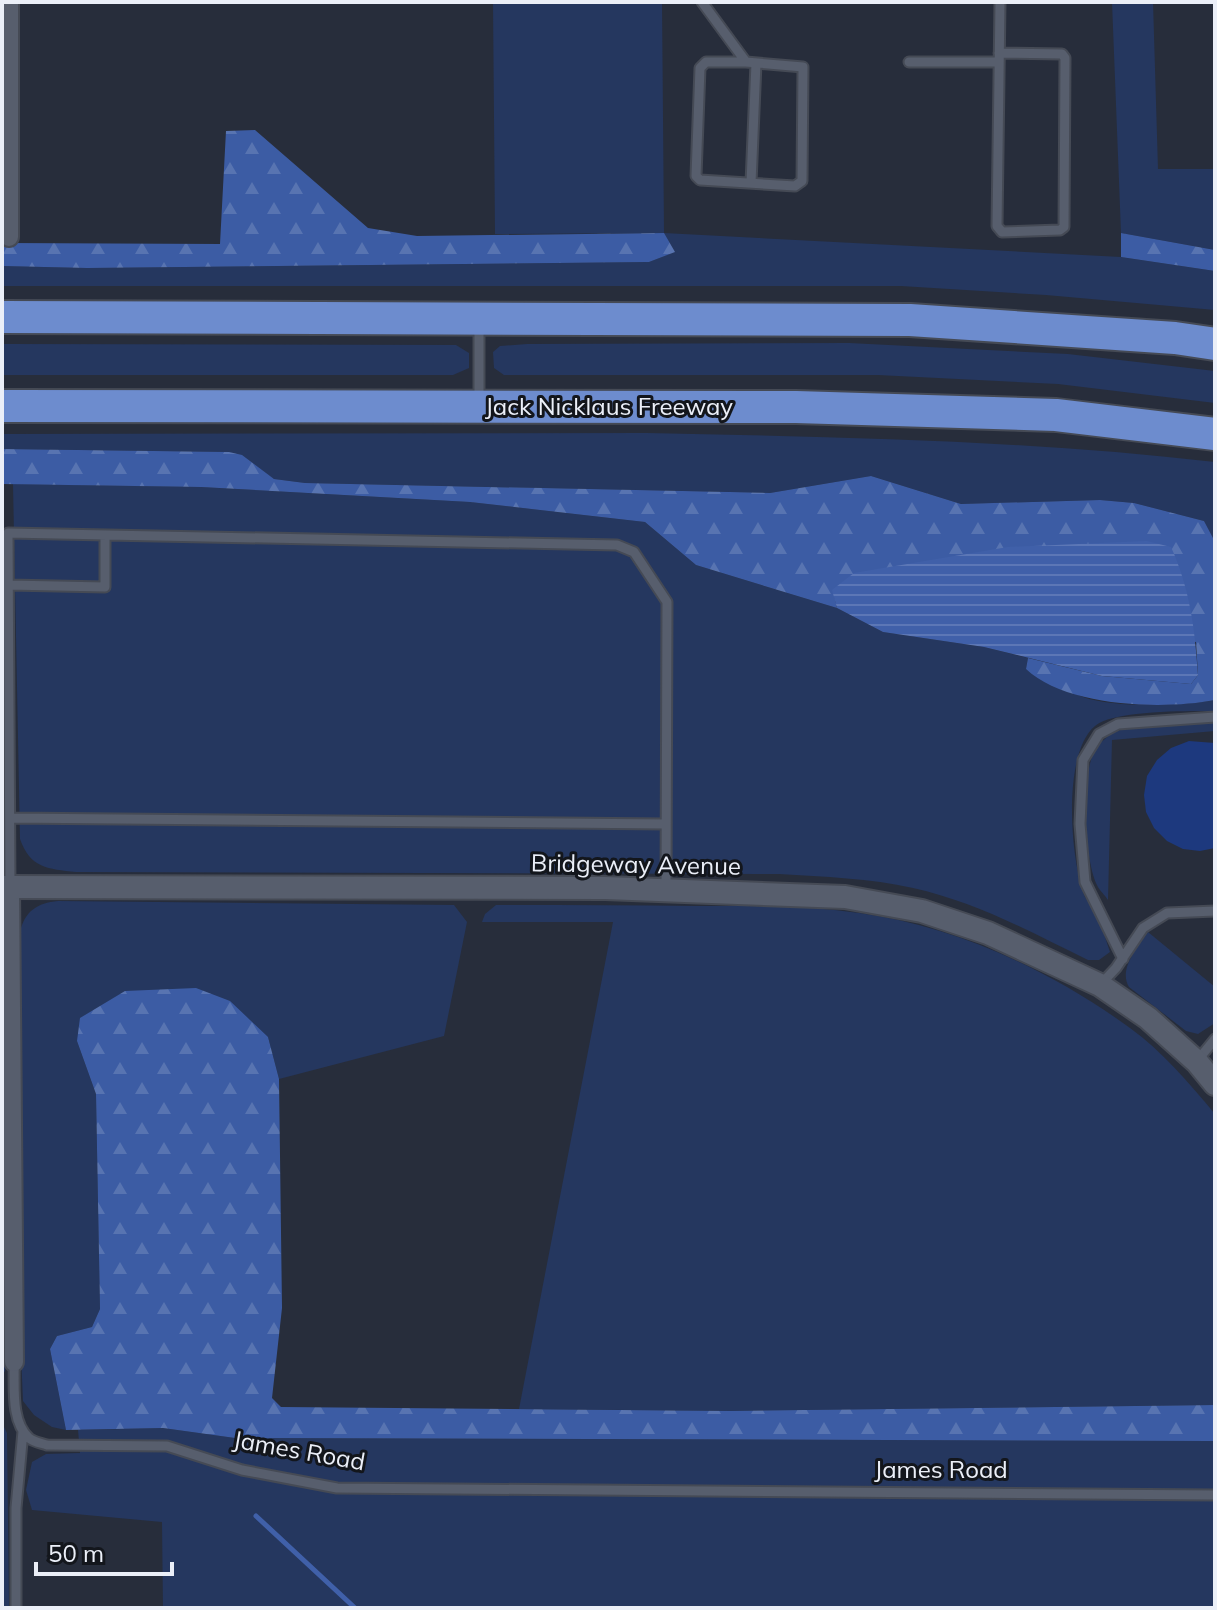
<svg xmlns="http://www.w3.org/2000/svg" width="1217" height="1610" viewBox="0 0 1217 1610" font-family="Mulish,sans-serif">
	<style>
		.grass { fill: #25375f }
		.forest { fill: url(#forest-firs) }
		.water { fill: url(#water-rules) }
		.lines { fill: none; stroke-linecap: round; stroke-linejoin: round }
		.stream { stroke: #4060a9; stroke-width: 5 }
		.building { fill: #1d397e }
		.service-casing { stroke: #454a55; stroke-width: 13 }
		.minor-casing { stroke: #454a55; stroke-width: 22 }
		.tertiary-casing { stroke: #454a55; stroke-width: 26 }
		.motorway-casing { stroke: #454a55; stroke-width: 36 }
		.service { stroke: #575e6d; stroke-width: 9 }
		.minor { stroke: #575e6d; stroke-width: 18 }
		.tertiary { stroke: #575e6d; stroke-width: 22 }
		.motorway { stroke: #6d8cce; stroke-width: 32 }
		.labels { text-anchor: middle; stroke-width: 6; stroke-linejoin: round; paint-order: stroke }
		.street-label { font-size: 24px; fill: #ebeff8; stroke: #13161c }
	</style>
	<defs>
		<pattern id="forest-firs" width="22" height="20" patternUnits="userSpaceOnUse" patternTransform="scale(2)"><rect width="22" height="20" fill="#3c5ca4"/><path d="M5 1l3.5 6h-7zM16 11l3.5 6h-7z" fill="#5874b1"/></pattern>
		<pattern id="water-rules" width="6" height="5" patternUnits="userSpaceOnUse" patternTransform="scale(2)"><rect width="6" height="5" fill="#4060a9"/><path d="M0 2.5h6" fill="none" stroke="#5c77b6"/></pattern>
	</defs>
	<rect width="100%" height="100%" fill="#272d3b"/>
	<path class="grass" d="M 493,2 L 662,2 L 664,233 L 1121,257 L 1215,271 L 1215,310 L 1046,295 L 901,286 L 2,286 L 2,266 L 87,268 L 649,262 L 674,252 L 663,233 L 495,234 Z
		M 1112,2 L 1153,2 L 1158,169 L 1215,169 L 1215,250 L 1121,233 Z
		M 849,343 L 1068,354 L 1215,371 L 1215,403 L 1058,384 L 878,375 L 504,375 L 494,368 L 493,352 L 500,346 L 527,344 Z
		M 2,344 L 456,345 L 469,353 L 469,368 L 453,375 L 2,375 Z
		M 646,433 C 836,437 1026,440 1215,462 L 1215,544 L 1204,521 L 1134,503 L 1100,500 L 961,504 L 871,476 L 770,493 L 305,483 L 274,479 L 229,452 L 2,449 L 2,434 Z
		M 13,484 L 201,487 L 470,502 L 645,522 L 696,565 L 837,608 L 883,632 L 984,647 L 1028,658 L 1026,669 C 1045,678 1063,689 1083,697 C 1113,708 1183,706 1215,700 L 1215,711 C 1190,711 1113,710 1095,726 C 1062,753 1070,860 1085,897 C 1089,904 1094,910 1098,917 C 1103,928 1106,941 1110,952 L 1099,960 L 1088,960 C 1031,932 976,902 913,888 C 870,878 824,877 779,874 L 76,872 C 48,869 30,868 20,839 Z
		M 1215,722 L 1215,731 L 1112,740 L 1108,900 C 1105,895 1099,890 1097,885 C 1084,859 1080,770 1097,746 C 1101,742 1107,737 1111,734 C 1141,719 1183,726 1215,722 Z
		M 58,901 L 454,905 L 467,922 L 444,1036 L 279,1079 L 268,1037 L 77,1041 L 96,1094 L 100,1309 L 92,1327 L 57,1336 L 50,1349 L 66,1430 L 52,1427 L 34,1415 L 23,1401 L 19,1306 L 20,932 C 25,911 37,903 58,901 Z
		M 496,905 C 563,905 629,905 696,906 C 751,906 805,905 859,913 C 956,926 1052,971 1130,1028 C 1162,1051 1189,1083 1215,1114 L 1215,1405 L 730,1411 L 519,1409 L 613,922 L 482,922 L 485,914 Z
		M 2,927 L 5,1371 L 2,1375 Z
		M 1148,932 L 1215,987 L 1215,1023 L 1198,1034 L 1186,1031 L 1129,987 C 1118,969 1138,947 1148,932 Z
		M 2,1423 L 7,1433 L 9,1608 L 2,1608 Z
		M 163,1428 L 235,1438 L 1215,1441 L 1215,1608 L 163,1608 L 162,1522 L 32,1510 L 26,1490 L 32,1462 L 46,1454 L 80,1453 L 78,1430 Z"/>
	<path class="forest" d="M 255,130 L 368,228 L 417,236 L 664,233 L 675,252 L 649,262 L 87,268 L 2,266 L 2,243 L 220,244 L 226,131 Z
		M 1121,233 L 1215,250 L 1215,271 L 1121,257 Z
		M 2,449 L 229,452 L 242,455 L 274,479 L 305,483 L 770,493 L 871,476 L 961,504 L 1100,500 L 1134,503 L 1204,521 L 1214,540 L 1215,700 C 1163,710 1066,707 1026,669 L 1028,658 L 1102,676 L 1191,684 L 1198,675 L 1196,642 L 833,590 L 837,608 L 696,565 L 645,522 L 470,502 L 201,487 L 2,484 Z
		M 196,988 L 230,1001 L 268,1037 L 279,1079 L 282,1308 L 272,1398 L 281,1407 L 730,1411 L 1215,1405 L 1215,1441 L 235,1438 L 163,1428 L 66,1430 L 50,1349 L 57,1336 L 92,1327 L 100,1309 L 96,1094 L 77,1041 L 80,1018 L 125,991 Z"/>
	<path class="water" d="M 1147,541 L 1171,547 C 1190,589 1195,630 1198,675 L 1191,684 L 1102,676 L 984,647 L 883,632 L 837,608 L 832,590 L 854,573 L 1008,547 Z"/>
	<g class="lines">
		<path class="stream" d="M 256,1516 L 355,1608"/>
	</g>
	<path class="building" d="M 1189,741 L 1215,743 L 1215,848 L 1200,851 L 1183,849 L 1167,841 L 1154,828 L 1146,812 L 1144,795 L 1147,776 L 1157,760 L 1171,748 Z"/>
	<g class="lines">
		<g class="service-casing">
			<path id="service" d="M 702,2 L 746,62 L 803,67 L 802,181 L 795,186 L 700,180 L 696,176 L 700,68 L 706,62 L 746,62
				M 999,53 L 1062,54 L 1065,58 L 1064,227 L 1060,230 L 1002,232 L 997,226 L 1000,2
				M 909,62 L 999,62
				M 751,183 L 756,63
				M 479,399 L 479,322
				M 9,585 L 105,587 L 105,535
				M 10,818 L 666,824
				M 10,887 L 8,533 L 617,545 L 634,552 L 667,602 L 666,890
				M 1123,959 L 1085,882 L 1080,824 L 1083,760 L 1099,734 L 1118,724 L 1215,717
				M 1100,985 L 1116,968 L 1143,928 L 1167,913 L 1215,911
				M 1197,1061 L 1215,1039
				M 14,1362 C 15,1385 10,1421 29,1438 C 33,1442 41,1443 47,1445 L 167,1446 L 242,1470 L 337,1488 L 1215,1495
				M 16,1608 L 16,1508 L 23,1431"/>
		</g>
		<g class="minor-casing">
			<path id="minor" d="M 9,2 L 9,237
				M 10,887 L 14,1362"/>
		</g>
		<g class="tertiary-casing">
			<path id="tertiary" d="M 2,887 L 605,888 L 845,897 L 922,911 L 988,933 L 1100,985 L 1148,1018 L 1197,1062 L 1215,1084"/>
		</g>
		<g class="motorway-casing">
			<path id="motorway" d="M 2,317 L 910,320 L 1175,338 L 1215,344
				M 2,406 L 796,407 L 1056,415 L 1215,434"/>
		</g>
		<use href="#service" class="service"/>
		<use href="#minor" class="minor"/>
		<use href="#tertiary" class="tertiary"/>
		<use href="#motorway" class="motorway"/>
	</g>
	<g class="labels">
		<g class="street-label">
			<text x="609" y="415">Jack Nicklaus Freeway</text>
			<text transform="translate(636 865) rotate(1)" y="8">Bridgeway Avenue</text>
			<text transform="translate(299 1451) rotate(10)" y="8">James Road</text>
			<text x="941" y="1478">James Road</text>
		</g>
	</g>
	<rect width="1217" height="1610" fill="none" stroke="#ebeff8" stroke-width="8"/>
	<path d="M36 1562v12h136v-12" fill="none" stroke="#ebeff8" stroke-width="4"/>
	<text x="48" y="1562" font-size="24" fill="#ebeff8" stroke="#13161c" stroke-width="6" paint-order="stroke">50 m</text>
</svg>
